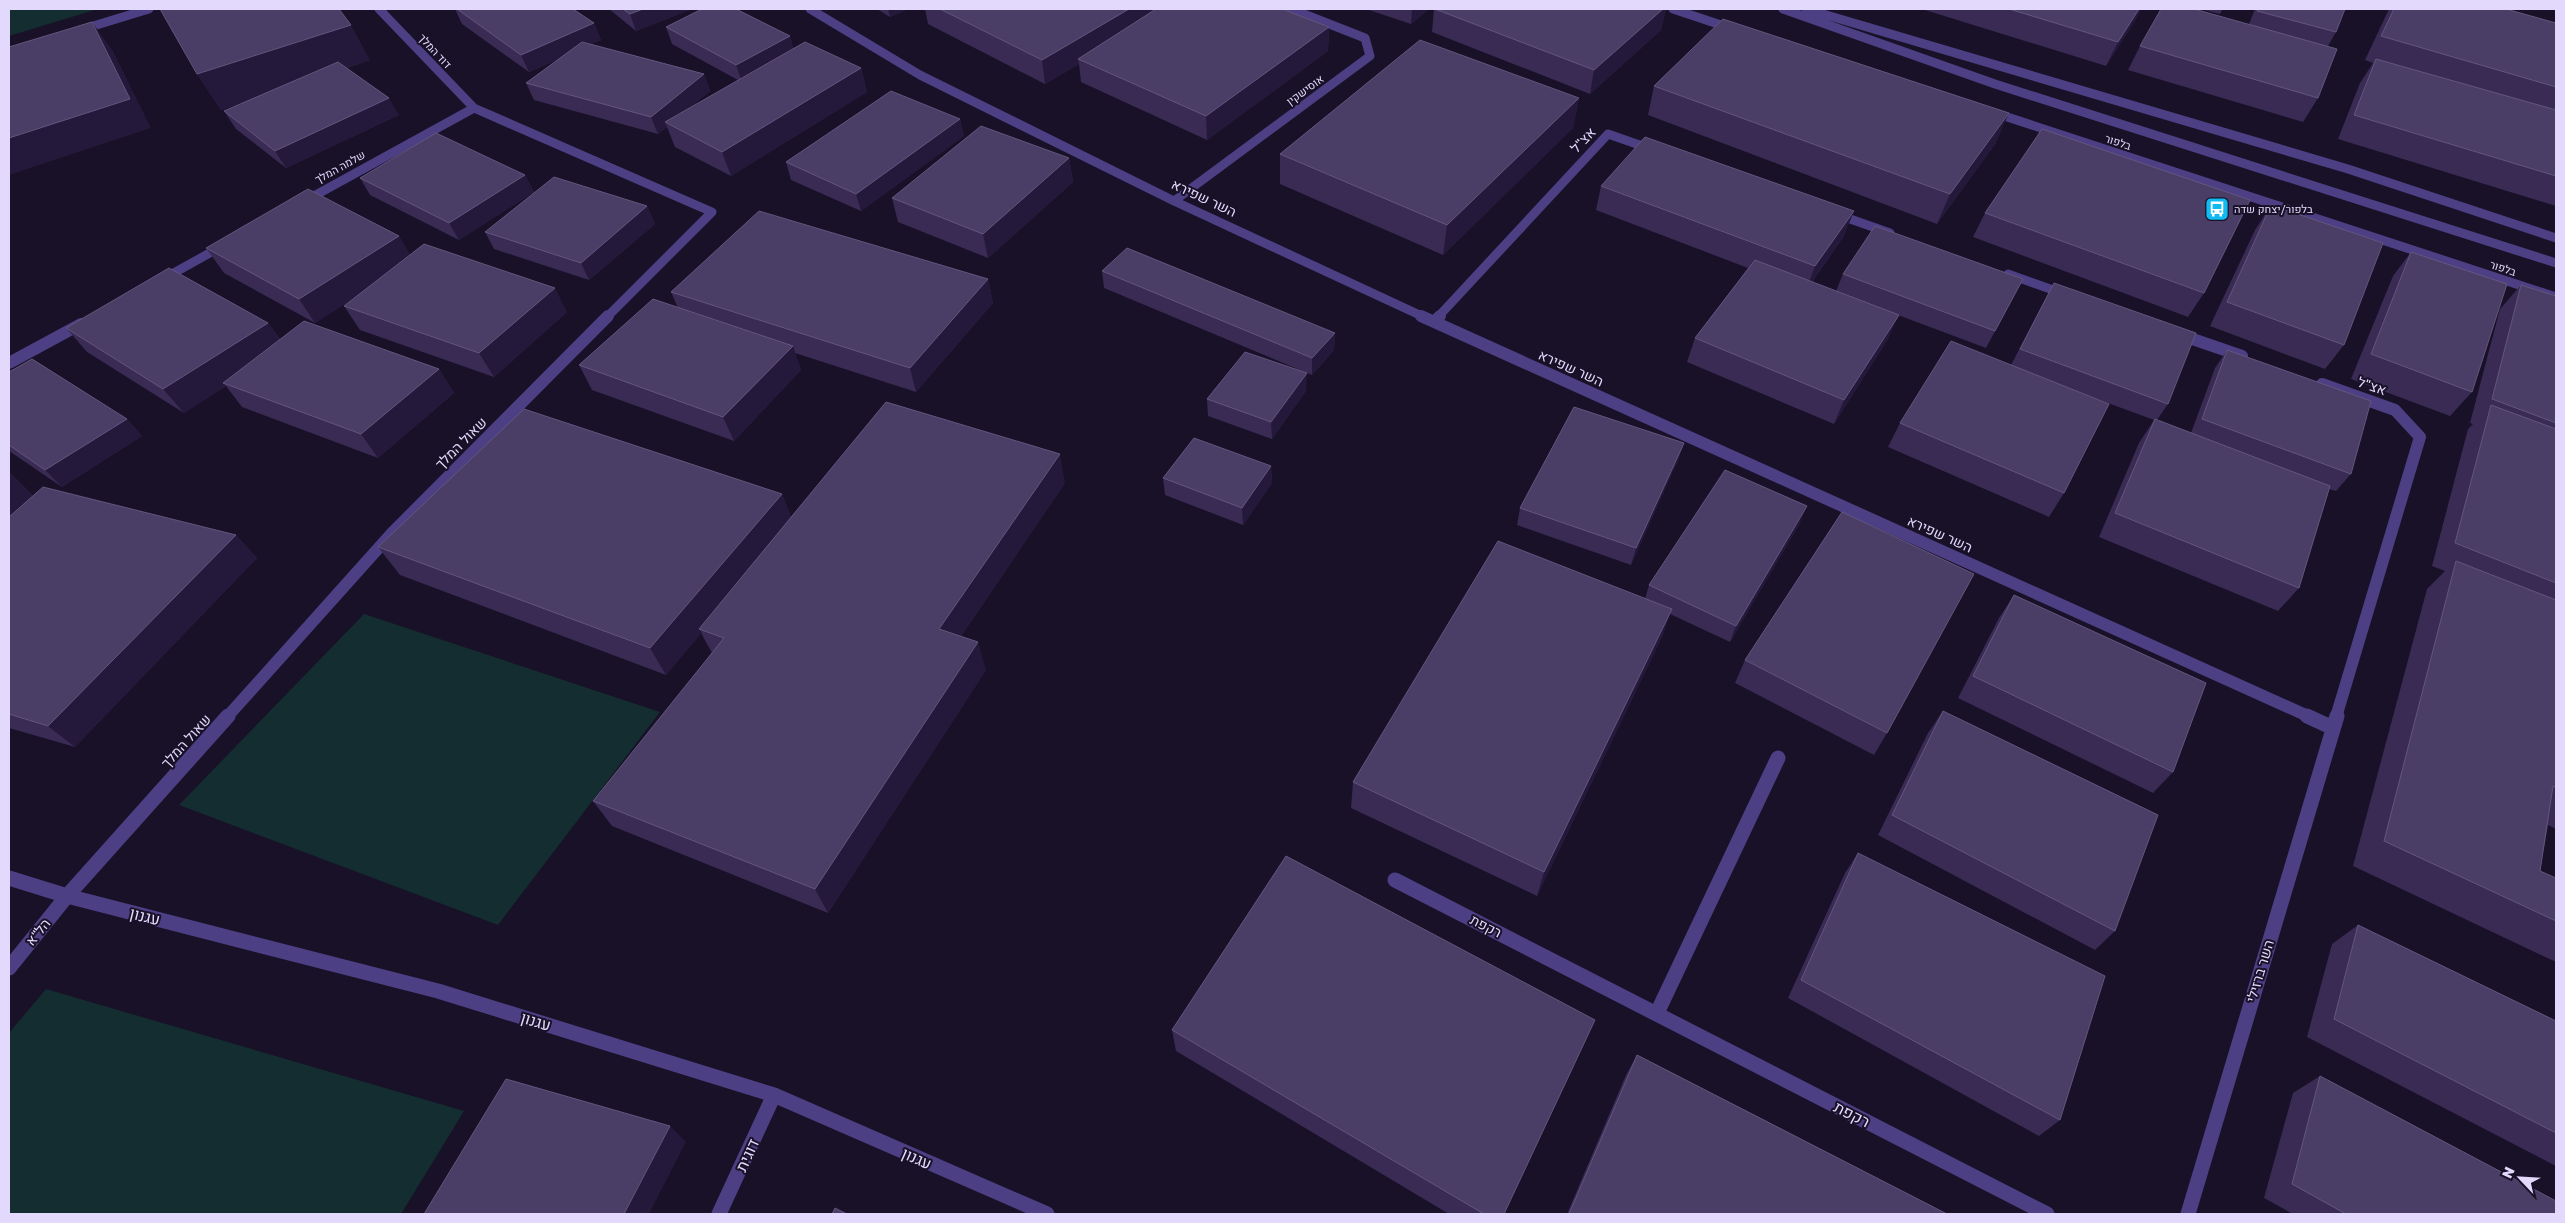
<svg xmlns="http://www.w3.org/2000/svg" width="2565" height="1223" viewBox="0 0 2565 1223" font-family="'Golos Text',Heebo,sans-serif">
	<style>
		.green { fill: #142d30 }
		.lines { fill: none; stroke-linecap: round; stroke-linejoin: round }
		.minor-far2 { stroke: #4c3f83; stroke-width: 9 }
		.minor-far1 { stroke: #4c3f83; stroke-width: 12 }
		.minor { stroke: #4c3f83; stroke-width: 15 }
		.wall { fill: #392b54 }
		.shaded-wall { fill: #24193a }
		.building { fill: #4b3e66; stroke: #63567e }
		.labels { text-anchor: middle; stroke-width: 4; stroke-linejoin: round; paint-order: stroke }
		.far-street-label { font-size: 11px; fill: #e2d9fd; stroke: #181127 }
		.far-poi-label { font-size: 11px; fill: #e2d9fd; stroke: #181127; text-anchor: start }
		.street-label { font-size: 14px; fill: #e2d9fd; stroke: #181127 }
		.near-street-label { font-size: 16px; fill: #e2d9fd; stroke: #181127 }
	</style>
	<rect width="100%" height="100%" fill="#181127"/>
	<path class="green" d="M 9,9 L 98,9 L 9,36 Z
		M 364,614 L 660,712 L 498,925 L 179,805 Z
		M 46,989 L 464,1111 L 401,1214 L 9,1214 L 9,1033 Z"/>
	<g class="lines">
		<path class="minor-far2" d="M 379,9 L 474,108 L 712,212 L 607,317
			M 810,9 L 920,75 L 1174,201 L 1424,317
			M 1673,9 L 1733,29
			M 1783,9 L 1995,84 L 2556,263
			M 1806,9 L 2348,169 L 2556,238
			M 80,30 L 149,9
			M 1992,112 L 2556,297
			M 1174,201 L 1370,56 L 1365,38 L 1291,9
			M 303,202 L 474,108
			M 1836,214 L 1890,233
			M 2008,274 L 2067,295
			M 163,279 L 224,245
			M 1438,317 L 1608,134 L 1654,150"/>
		<path class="minor-far1" d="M 1421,316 L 2310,717
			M 1434,322 L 1440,316
			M 2178,334 L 2242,356
			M 9,363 L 81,324
			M 2322,384 L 2395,410 L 2420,437 L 2336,717
			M 227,717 L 392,533 L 608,316"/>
		<path class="minor" d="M 2307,716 L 2333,728
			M 9,878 L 67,896 L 438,991 L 774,1095 L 1047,1214
			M 1395,880 L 2047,1214
			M 9,968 L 67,896 L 228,716
			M 1657,1013 L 1778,758
			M 719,1214 L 774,1095
			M 2188,1214 L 2337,716"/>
	</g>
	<path class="wall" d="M 455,9 L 573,9 L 594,23 L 601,40 L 591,44 L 704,74 L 710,91 L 687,110 L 738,80 L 672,44 L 666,27 L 790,36 L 793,48 L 861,68 L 867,92 L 731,176 L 675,147 L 667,127 L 658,134 L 534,100 L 526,83 L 561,58 L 529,72 L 462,24 Z
		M 609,9 L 692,9 L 636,31 Z
		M 877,9 L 908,9 L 890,17 Z
		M 925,9 L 1282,9 L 1329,27 L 1328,51 L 1207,140 L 1081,82 L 1079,64 L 1045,84 L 928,24 Z
		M 1366,9 L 1429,9 L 1411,24 Z
		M 1434,9 L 1666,9 L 1661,30 L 1590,94 L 1432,32 Z
		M 1926,9 L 2141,9 L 2136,19 L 2106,66 L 1925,10 Z
		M 2200,9 L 2223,9 L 2220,14 Z
		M 2255,9 L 2345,9 L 2336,32 L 2328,46 L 2318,98 L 2303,122 L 2128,70 L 2140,46 L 2249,24 Z
		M 2389,9 L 2506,9 L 2556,23 L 2556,206 L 2338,139 L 2360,83 L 2373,63 L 2365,60 Z
		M 370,60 L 347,68 L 399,115 L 286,168 L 236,129 L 224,111 L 253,99 L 221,110 L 197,74 Z
		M 1654,86 L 1996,143 L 1937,224 L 1648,115 Z
		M 1579,98 L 1573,128 L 1443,255 L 1280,184 L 1280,154 Z
		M 960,119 L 964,136 L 861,211 L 791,180 L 786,162 Z
		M 1069,158 L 1073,182 L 988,258 L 898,222 L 892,198 Z
		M 525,175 L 534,192 L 459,240 L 370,195 L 360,178 Z
		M 1601,186 L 1844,236 L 1812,282 L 1836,291 L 1843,274 L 2014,296 L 1986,348 L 1898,315 L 1888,339 L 1834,424 L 1687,362 L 1695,338 L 1748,268 L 1596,210 Z
		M 2271,205 L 2344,345 L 2325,369 L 2210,326 L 2255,230 Z
		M 647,206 L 655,224 L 589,280 L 494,249 L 485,232 Z
		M 1985,213 L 2204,293 L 2188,317 L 1973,237 Z
		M 399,236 L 410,255 L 567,312 L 494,377 L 360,330 L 344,306 L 351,300 L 315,323 L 224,273 L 206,248 Z
		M 2411,252 L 2472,392 L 2450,416 L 2351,379 L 2393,276 Z
		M 1102,271 L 1335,333 L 1334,350 L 1312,375 L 1104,288 Z
		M 988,279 L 993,303 L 916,392 L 795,353 L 801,370 L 734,441 L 592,390 L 579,365 L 678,308 L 671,292 Z
		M 2521,285 L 2556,296 L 2556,829 L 2548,825 L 2540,871 L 2556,878 L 2556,962 L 2353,866 L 2427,589 L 2445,571 L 2432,566 L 2468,429 L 2473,424 L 2470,423 L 2500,309 Z
		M 2045,300 L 2168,404 L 2157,420 L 2191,433 L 2215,368 L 2227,350 L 2351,474 L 2336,491 L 2329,489 L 2299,588 L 2278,611 L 2099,537 L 2139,443 L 2154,420 L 2089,396 L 2064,493 L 2049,517 L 1888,447 L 1900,423 L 2011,365 Z
		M 268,323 L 280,339 L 439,369 L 454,393 L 378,458 L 242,407 L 226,386 L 184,413 L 87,352 L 66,328 Z
		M 9,372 L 127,419 L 142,436 L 62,487 L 9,451 Z
		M 1306,391 L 1272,439 L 1208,416 L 1207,399 Z
		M 1684,443 L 1678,460 L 1631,565 L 1517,525 L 1520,508 Z
		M 1271,466 L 1272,483 L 1243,525 L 1165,495 L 1163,478 Z
		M 9,472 L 33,496 L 236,535 L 257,558 L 75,747 L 9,728 Z
		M 1065,483 L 961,636 L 986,670 L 828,913 L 612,826 L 593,801 L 712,653 L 701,633 L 666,675 L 400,575 L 378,547 L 782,494 L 791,517 Z
		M 1800,523 L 1730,642 L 1670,614 L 1662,637 L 1537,896 L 1351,808 L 1353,782 L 1645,599 L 1649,585 Z
		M 2014,595 L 2173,772 L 2153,793 L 1958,698 L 1999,618 Z
		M 1745,660 L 1887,733 L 1874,755 L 1735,683 Z
		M 1943,711 L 2115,931 L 2095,950 L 1878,835 L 1928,733 Z
		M 1858,853 L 2060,1120 L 2039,1136 L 1788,998 L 1845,873 Z
		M 2358,925 L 2556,1021 L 2556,1166 L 2307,1037 L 2332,944 Z
		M 1172,1030 L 1505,1214 L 1449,1214 L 1176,1051 Z
		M 1637,1055 L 1947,1214 L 1567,1214 L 1626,1075 Z
		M 2320,1076 L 2556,1214 L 2293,1214 L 2264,1198 L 2293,1093 Z"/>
	<path class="shaded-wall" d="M 643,9 L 692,9 L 636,31 L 630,14 Z
		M 888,9 L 908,9 L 890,17 Z
		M 1129,9 L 1171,9 L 1078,59 L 1079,64 L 1045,84 L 1042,60 Z
		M 1412,9 L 1429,9 L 1411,24 Z
		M 1663,9 L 1666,9 L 1661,30 L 1590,94 L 1594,70 Z
		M 2139,9 L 2141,9 L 2136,19 L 2106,66 L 2118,42 Z
		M 92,22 L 113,51 L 151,128 L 9,175 L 9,138 Z
		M 594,23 L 601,40 L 529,72 L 521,55 Z
		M 351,25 L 370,60 L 221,110 L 197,74 Z
		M 1329,27 L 1328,51 L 1207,140 L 1206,116 Z
		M 790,36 L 795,54 L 742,82 L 736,65 Z
		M 861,68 L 867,92 L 731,176 L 722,152 Z
		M 704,74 L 710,91 L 669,125 L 665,122 L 667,127 L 658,134 L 651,117 Z
		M 389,98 L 399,115 L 286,168 L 275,151 Z
		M 1579,98 L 1573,128 L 1443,255 L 1447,225 Z
		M 2009,113 L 1996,143 L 1937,224 L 1950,194 Z
		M 960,119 L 964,136 L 861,211 L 856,194 Z
		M 1069,158 L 1073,182 L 988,258 L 983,234 Z
		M 525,175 L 534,192 L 459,240 L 449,223 Z
		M 647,206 L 655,224 L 589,280 L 581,263 Z
		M 1854,211 L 1844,236 L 1806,290 L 1815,266 Z
		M 399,236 L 414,261 L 315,323 L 299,299 Z
		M 988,279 L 993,303 L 916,392 L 910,368 Z
		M 555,288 L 567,312 L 494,377 L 479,353 Z
		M 1899,315 L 1888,339 L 1834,424 L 1844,400 Z
		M 268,323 L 286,348 L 223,383 L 226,386 L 184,413 L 163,389 Z
		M 1335,333 L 1334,350 L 1312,375 L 1312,358 Z
		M 793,346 L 801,370 L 734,441 L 723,417 Z
		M 439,369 L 454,393 L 378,458 L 361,434 Z
		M 1307,373 L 1306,391 L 1272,439 L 1271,422 Z
		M 127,419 L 142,436 L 62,487 L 45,470 Z
		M 1684,443 L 1678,460 L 1631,565 L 1636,548 Z
		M 1060,454 L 1065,483 L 947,656 L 939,629 Z
		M 1271,466 L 1272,483 L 1243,525 L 1242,508 Z
		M 9,472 L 35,498 L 9,522 Z
		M 782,494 L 794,523 L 699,629 L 702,633 L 666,675 L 650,648 Z
		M 1807,506 L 1800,523 L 1730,642 L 1736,626 Z
		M 236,535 L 257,558 L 75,747 L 48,726 Z
		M 1672,609 L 1662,637 L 1537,896 L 1544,872 Z
		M 978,642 L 986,670 L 828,913 L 815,889 Z
		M 670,1126 L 686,1142 L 649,1214 L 624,1214 Z"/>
	<path class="building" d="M 160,9 L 339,9 L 351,25 L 197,74 Z
		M 457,9 L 573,9 L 594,23 L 521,55 Z
		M 623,9 L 643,9 L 630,14 Z
		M 702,9 L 736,9 L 790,36 L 736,65 L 666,27 Z
		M 940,9 L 1129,9 L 1042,60 Z
		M 1156,9 L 1282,9 L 1329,27 L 1206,116 L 1078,59 Z
		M 1435,9 L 1663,9 L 1594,70 Z
		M 2009,9 L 2139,9 L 2118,42 Z
		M 2161,9 L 2194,9 L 2337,49 L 2318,98 L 2140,46 Z
		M 2258,9 L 2345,9 L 2336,32 L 2257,11 Z
		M 2394,9 L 2506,9 L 2556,23 L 2556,87 L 2381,36 Z
		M 1723,19 L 2009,113 L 1950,194 L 1654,86 Z
		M 92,22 L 130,99 L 9,138 L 9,47 Z
		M 1420,40 L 1579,98 L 1447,225 L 1280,154 Z
		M 582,42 L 704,74 L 651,117 L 526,83 Z
		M 805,42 L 861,68 L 722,152 L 665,122 Z
		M 2376,59 L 2556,110 L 2556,176 L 2354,115 Z
		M 338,62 L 389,98 L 275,151 L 224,111 Z
		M 891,91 L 960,119 L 856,194 L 786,162 Z
		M 981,126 L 1069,158 L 983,234 L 892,198 Z
		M 2042,129 L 2250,200 L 2204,293 L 1985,213 Z
		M 436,133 L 525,175 L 449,223 L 360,178 Z
		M 1645,137 L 1854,211 L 1815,266 L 1601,186 Z
		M 554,177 L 647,206 L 581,263 L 485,232 Z
		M 308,189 L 399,236 L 299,299 L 206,248 Z
		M 2271,205 L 2383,243 L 2344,345 L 2227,302 Z
		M 759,211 L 988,279 L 910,368 L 671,292 Z
		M 1875,226 L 2023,279 L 1995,331 L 1843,274 Z
		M 424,244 L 555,288 L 479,353 L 344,306 Z
		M 1127,248 L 1335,333 L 1312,358 L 1102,271 Z
		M 2411,252 L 2507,284 L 2472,392 L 2371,354 Z
		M 1755,260 L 1899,315 L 1844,400 L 1695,338 Z
		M 169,268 L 268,323 L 163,389 L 66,328 Z
		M 2054,283 L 2196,333 L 2168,404 L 2020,349 Z
		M 2521,285 L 2556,296 L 2556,423 L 2492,399 Z
		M 653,299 L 793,346 L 723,417 L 579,365 Z
		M 304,321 L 439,369 L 361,434 L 223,383 Z
		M 1951,341 L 2109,404 L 2064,493 L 1900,423 Z
		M 2227,350 L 2371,401 L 2351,474 L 2202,419 Z
		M 1245,352 L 1307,373 L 1271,422 L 1207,399 Z
		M 32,359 L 127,419 L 45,470 L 9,445 L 9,372 Z
		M 886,402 L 1060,454 L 939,629 L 978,642 L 815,889 L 593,801 L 724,638 L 699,629 Z
		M 2491,405 L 2556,429 L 2556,583 L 2455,543 Z
		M 1574,407 L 1684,443 L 1636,548 L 1520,508 Z
		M 524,409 L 782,494 L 650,648 L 378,547 Z
		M 2155,419 L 2330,486 L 2299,588 L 2115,513 Z
		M 1194,438 L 1271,466 L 1242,508 L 1163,478 Z
		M 1725,470 L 1807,506 L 1736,626 L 1649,585 Z
		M 43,487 L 236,535 L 48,726 L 9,714 L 9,517 Z
		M 1842,512 L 1974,574 L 1887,733 L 1745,660 Z
		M 1498,541 L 1672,609 L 1544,872 L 1353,782 Z
		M 2456,561 L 2556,600 L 2556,788 L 2553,786 L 2540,871 L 2556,878 L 2556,921 L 2384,841 Z
		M 2014,595 L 2206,683 L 2173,772 L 1973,676 Z
		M 1943,711 L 2158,815 L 2115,931 L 1892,815 Z
		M 1858,853 L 2105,976 L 2060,1120 L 1801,980 Z
		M 1286,856 L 1595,1020 L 1504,1214 L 1484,1214 L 1172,1030 Z
		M 2358,925 L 2556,1021 L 2556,1133 L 2334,1019 Z
		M 1637,1055 L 1947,1214 L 1569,1214 Z
		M 2320,1076 L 2556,1201 L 2556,1214 L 2346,1214 L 2292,1184 Z
		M 506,1079 L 670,1126 L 624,1214 L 424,1214 Z
		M 835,1208 L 847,1214 L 832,1214 Z"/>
	<defs>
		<g id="bus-square" transform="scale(1.25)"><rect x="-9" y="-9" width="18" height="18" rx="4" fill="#11baf1" stroke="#181127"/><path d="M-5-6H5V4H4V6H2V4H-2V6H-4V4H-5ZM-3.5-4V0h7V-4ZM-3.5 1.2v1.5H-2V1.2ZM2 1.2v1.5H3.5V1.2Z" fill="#fff"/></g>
	</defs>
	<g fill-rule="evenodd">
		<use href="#bus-square" x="2217" y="209"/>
	</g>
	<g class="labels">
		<g class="far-street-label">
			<text transform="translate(435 51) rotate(47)" y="4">דוד המלך</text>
			<text transform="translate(1305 90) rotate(-36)" y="4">אוסישקין</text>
			<text transform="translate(2118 142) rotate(18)" y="4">בלפור</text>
			<text transform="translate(340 167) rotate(-29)" y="4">שלמה המלך</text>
			<text transform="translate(2503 268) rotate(18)" y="4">בלפור</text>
		</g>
		<g class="far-poi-label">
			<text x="2234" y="213">בלפור/יצחק שדה</text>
		</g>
		<g class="street-label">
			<text transform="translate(1583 140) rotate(-46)" y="5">אצ"ל</text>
			<text transform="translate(1204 198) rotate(25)" y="5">השר שפירא</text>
			<text transform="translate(1571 368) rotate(24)" y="5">השר שפירא</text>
			<text transform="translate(2372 386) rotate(19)" y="5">אצ"ל</text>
			<text transform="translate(461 443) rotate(-45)" y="5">שאול המלך</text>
			<text transform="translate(1940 534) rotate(24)" y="5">השר שפירא</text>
			<text transform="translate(186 741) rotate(-48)" y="5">שאול המלך</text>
			<text transform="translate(1486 926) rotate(27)" y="5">רקפת</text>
			<text transform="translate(38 932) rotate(-51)" y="5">הל"א</text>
			<text transform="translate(2260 971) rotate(-73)" y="5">השר ברזילי</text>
		</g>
		<g class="near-street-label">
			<text transform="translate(145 916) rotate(14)" y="6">עגנון</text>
			<text transform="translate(536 1021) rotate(17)" y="6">עגנון</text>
			<text transform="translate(1852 1114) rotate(27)" y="6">רקפת</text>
			<text transform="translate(747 1155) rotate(-65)" y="6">דוגית</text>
			<text transform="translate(917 1158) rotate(24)" y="6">עגנון</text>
		</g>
	</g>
	<rect width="2565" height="1223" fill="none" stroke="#e2d9fd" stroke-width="20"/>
	<g transform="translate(2520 1178) rotate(295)" stroke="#181127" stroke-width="4" paint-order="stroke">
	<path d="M0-4L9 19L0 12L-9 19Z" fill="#e2d9fd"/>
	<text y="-8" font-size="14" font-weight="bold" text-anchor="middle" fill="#e2d9fd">N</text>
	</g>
</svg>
